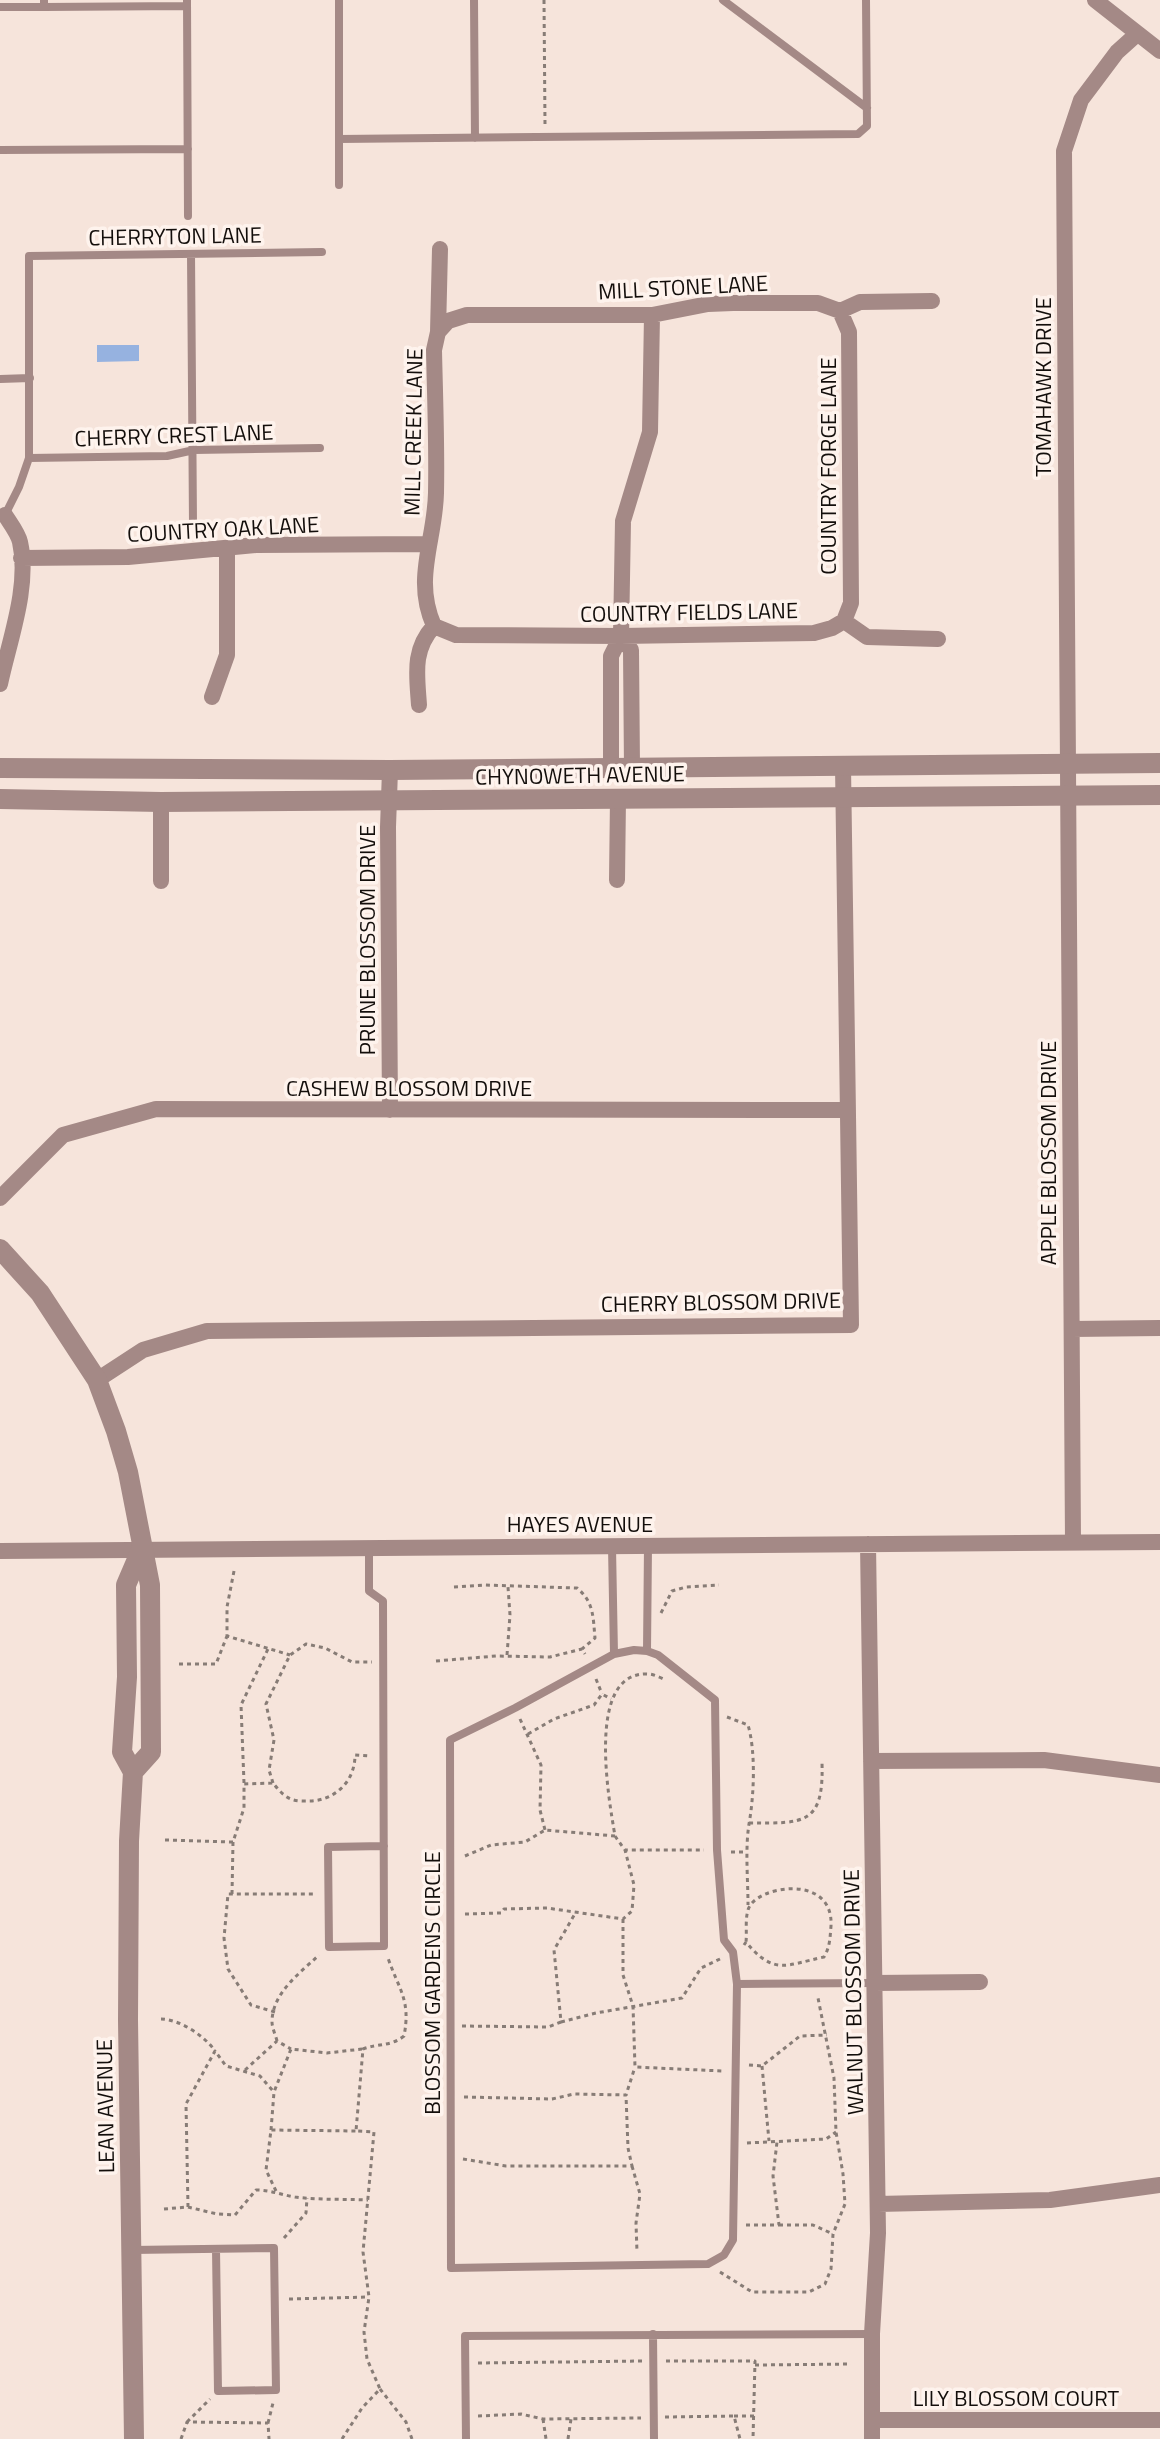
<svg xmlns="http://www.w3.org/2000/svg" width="1160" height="2439" viewBox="0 0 1160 2439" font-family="'Titillium Web',sans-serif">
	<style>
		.water { fill: #96b2e0 }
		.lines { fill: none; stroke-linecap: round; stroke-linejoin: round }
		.path { stroke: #877c76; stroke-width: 3; stroke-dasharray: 4 4; stroke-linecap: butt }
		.service { stroke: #a48986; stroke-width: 8 }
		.minor { stroke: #a48986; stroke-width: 16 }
		.tertiary { stroke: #a48986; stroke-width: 20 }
		.labels { text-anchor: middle; stroke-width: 7; stroke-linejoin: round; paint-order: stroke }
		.street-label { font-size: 22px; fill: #130e0b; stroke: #fef3ed }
	</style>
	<rect width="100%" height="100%" fill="#f6e4db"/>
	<path class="water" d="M 97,345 L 139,345 L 139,361 L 97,362 Z"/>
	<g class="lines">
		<path class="path" d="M 544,0 L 545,125
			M 234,1571 L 227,1607 L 227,1636 L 290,1655
			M 454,1587 L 484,1585 L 577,1588 C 594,1602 593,1617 595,1638 L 582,1649
			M 661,1613 L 672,1591 L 686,1587 L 719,1585
			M 507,1655 L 510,1615 L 508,1587
			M 436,1661 L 496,1656 L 550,1657 L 582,1649 L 585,1654
			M 179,1664 L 216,1664 L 227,1636
			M 596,1679 L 602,1694
			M 727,1717 L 748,1725 C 756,1752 754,1796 749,1824 C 745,1850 748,1879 748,1905
			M 520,1719 L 541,1765 L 540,1810 L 545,1830
			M 528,1734 L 554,1719 L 594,1705 L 602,1694 L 611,1699
			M 244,1783 L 241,1705 L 268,1649
			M 273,1783 L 269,1770 L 274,1740 L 266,1704 L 290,1655 L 306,1644 L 325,1648 L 352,1662 L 372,1662
			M 749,1823 C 803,1823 824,1826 822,1763
			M 615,1836 L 625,1850 L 704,1850
			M 165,1840 L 233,1842
			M 731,1852 L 747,1852
			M 465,1856 L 491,1845 L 525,1842 L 545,1830 L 615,1836 C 609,1800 585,1671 648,1674 C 654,1674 661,1678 666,1680
			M 232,1894 L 233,1842 L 244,1808 L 244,1784 L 273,1783 C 277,1788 282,1794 287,1797 C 294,1802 304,1801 312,1801 C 336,1799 355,1781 355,1755 L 370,1756
			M 465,1914 L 501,1913 L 504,1909 L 547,1908 L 623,1919 L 632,1911 L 634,1885 L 625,1850
			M 623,1919 L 623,1975 L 633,2006 L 635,2067 L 722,2071
			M 744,1945 L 746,1942 C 774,1976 786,1965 824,1957 C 830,1947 830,1938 831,1926 C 834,1872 754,1886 748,1910 C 745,1920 747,1932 746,1942
			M 275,2012 L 251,2005 L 228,1969 L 224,1938 L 228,1894 L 314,1894
			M 161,2019 C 179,2019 205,2036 215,2051
			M 561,2022 L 596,2013 L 682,1998 L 701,1968 L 720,1959
			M 462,2026 L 548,2027 L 561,2022 L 554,1950 L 576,1912
			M 277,2041 C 276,2036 272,2028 272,2022 C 272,1993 300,1973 319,1955
			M 749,2065 L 762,2066 L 800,2036 L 827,2035
			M 762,2066 L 769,2141
			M 245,2070 L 277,2041 L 291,2049
			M 464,2097 L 552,2099 L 574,2094 L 626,2095 L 635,2067
			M 271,2130 L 274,2092 L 291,2049 L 327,2053 L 362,2049
			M 747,2143 L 826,2139 L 836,2132
			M 463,2159 L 506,2166 L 632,2166 L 628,2148 L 626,2095
			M 632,2166 L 640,2194 L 636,2223 L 637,2252
			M 276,2191 L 266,2170 L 271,2130 L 356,2131
			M 188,2207 L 186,2104 L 215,2051 L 226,2066 L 260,2076 L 274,2092
			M 164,2209 L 188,2207 L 217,2214 L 235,2215 L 256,2190 C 271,2190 282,2195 295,2197 C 319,2200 344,2199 368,2200
			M 746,2225 L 779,2225 L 773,2176 L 777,2142
			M 779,2225 L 813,2225 L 833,2234
			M 284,2238 L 306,2213 L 307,2198
			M 720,2272 L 752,2292 L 809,2292 L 825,2284 L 831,2269 L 833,2234 L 845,2204 L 843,2174 L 836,2132 L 834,2078 L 818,1998
			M 289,2299 L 369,2297
			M 666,2361 L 755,2361 L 753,2439
			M 478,2363 L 642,2361
			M 755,2365 L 851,2364
			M 380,2389 L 406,2422 L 412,2439
			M 478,2416 L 521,2414 L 543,2419 L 641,2418
			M 734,2416 L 754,2416
			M 665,2417 L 734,2416 L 740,2439
			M 543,2419 L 546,2439
			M 187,2422 L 210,2399
			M 268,2423 L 273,2403
			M 181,2439 L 187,2422 L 268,2423 L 269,2439
			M 342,2439 L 362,2408 L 380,2389 L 367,2359 L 364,2332 L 369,2297 L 363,2252 L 374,2132 L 356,2131 L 363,2049 C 379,2043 390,2047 404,2036 C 411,2000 399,1990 388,1958
			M 568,2439 L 571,2419"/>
		<path class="service" d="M 187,0 L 188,216
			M 339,0 L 339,185
			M 474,0 L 475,138
			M 723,0 L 867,108
			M 0,7 L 44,7 L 44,0
			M 44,7 L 187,6
			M 339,139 L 858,134 L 867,126 L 866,0
			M 0,150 L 188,149
			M 191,254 L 193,524
			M 0,379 L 30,378
			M 29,458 L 167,456 L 194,450 L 320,448
			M 5,515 L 19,487 L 29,458 L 29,256 L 322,252
			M 612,1547 L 614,1654
			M 369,1549 L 369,1591 L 383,1601 L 384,1946 L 329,1947 L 328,1847 L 384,1846
			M 634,1650 L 647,1651 L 658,1655 L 715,1700 L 717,1850 L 724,1940 L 733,1952 L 737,1984 L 733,2240 L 724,2255 L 708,2264 L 451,2268 L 450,1740 L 515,1708 L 614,1654 Z
			M 647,1651 L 648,1546
			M 737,1984 L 873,1983
			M 132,2250 L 274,2248 L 276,2390 L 218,2391 L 216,2249
			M 653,2334 L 654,2439
			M 466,2439 L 465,2336 L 872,2334"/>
		<path class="minor" d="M 1095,0 L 1160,51
			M 840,311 L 849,332 L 851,603 L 844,621
			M 438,332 L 448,321 L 467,315 L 652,315 L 708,304 L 733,303 L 818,303 L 840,311 L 860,302 L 932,301
			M 21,558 L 128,557 L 256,545 L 428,544
			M 434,626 L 456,635 L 621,636 L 814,633 L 832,628 L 844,621 L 867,637 L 938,639
			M 621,636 L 631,650 L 632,768
			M 0,684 C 9,641 30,587 20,542 C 18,533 10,523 5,515
			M 212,697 L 227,655 L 227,549
			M 419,705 C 417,675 412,650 434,626 C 413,579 435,541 436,493 C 437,445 435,398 434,350 L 438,332 L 440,249
			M 611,768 L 611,656 L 621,636 L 623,521 L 650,432 L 652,315
			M 161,802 L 161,881
			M 617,880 L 618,798
			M 390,1110 L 388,827 L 390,770
			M 0,1198 L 63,1135 L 156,1109 L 848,1110
			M 1072,1329 L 1160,1328
			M 97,1380 L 143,1350 L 207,1331 L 851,1325 L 843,766
			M 1073,1542 L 1064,151 L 1081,100 L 1117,52 L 1137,34
			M 868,1544 L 878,2233 L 872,2334 L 872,2439
			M 0,1551 L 1160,1542
			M 871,1761 L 1044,1760 L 1160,1775
			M 874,1983 L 980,1982
			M 878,2204 L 1050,2200 L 1160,2185
			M 872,2420 L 1160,2420"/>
		<path class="tertiary" d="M 0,768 L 390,770 L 1160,763
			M 0,799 L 161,802 L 1160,795
			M 0,1249 L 40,1293 L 97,1380 L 116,1431 L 128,1472 L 150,1585 L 151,1752 L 133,1772
			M 134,2439 L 128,2020 L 129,1841 L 133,1772 L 122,1752 L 127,1677 L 126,1585 L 141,1550"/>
	</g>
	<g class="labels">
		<g class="street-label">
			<text transform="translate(175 236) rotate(-1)" y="8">CHERRYTON LANE</text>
			<text transform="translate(683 287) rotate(-3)" y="8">MILL STONE LANE</text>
			<text transform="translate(1043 387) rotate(-90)" y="8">TOMAHAWK DRIVE</text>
			<text transform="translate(413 432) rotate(-89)" y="8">MILL CREEK LANE</text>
			<text transform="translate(174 435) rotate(-2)" y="8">CHERRY CREST LANE</text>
			<text transform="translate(828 466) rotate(-90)" y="8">COUNTRY FORGE LANE</text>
			<text transform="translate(223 529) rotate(-3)" y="8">COUNTRY OAK LANE</text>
			<text transform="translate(689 612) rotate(-1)" y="8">COUNTRY FIELDS LANE</text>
			<text transform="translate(580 775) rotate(-1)" y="8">CHYNOWETH AVENUE</text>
			<text transform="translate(367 940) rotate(-90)" y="8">PRUNE BLOSSOM DRIVE</text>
			<text x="409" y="1096">CASHEW BLOSSOM DRIVE</text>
			<text transform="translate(1048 1153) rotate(-90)" y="8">APPLE BLOSSOM DRIVE</text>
			<text transform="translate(721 1302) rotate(-1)" y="8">CHERRY BLOSSOM DRIVE</text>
			<text x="580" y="1532">HAYES AVENUE</text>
			<text transform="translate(432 1983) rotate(-90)" y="8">BLOSSOM GARDENS CIRCLE</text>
			<text transform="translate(853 1992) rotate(-91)" y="8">WALNUT BLOSSOM DRIVE</text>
			<text transform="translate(105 2106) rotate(-91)" y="8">LEAN AVENUE</text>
			<text x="1016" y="2406">LILY BLOSSOM COURT</text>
		</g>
	</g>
</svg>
